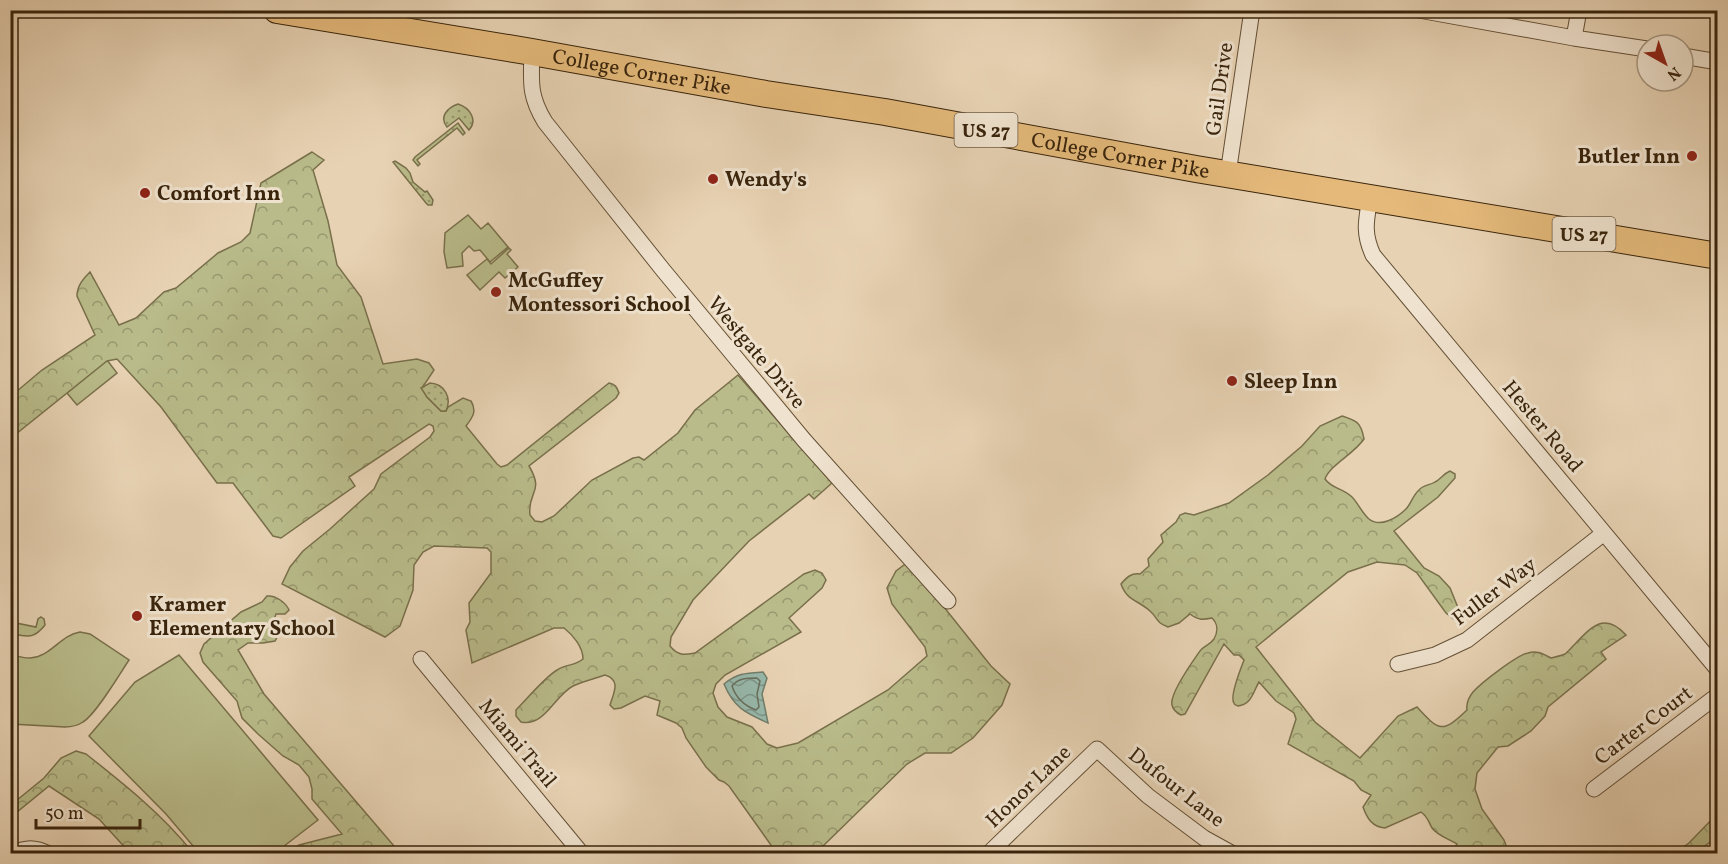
<svg xmlns="http://www.w3.org/2000/svg" width="1728" height="864" viewBox="0 0 1728 864" font-family="Vollkorn,serif">
	<style>
		.green { fill: #b9bb8a; stroke: #79704b; stroke-width: 1.5 }
		.forest { fill: url(#forest-crowns); stroke: #79704b; stroke-width: 1.5 }
		.garden { fill: url(#garden-dots); stroke: #79704b; stroke-width: 1.5 }
		.water { fill: url(#water-waves); stroke: #717d6b; stroke-width: 1.5 }
		.lines { fill: none; stroke-linecap: round; stroke-linejoin: round }
		.shore { stroke: #686e5c; stroke-width: 1.5 }
		.minor-casing { stroke: #645036; stroke-width: 17 }
		.trunk-casing { stroke: #39240c; stroke-width: 28 }
		.minor { stroke: #efe2ce; stroke-width: 15 }
		.trunk { stroke: #e4b97a; stroke-width: 26 }
		.poi-dot { fill: #8f2418; stroke: #efe2ce; stroke-width: 2 }
		.labels { text-anchor: middle; stroke-width: 6; stroke-linejoin: round; paint-order: stroke }
		.shield { fill: #efe2ce; stroke: #705d46; stroke-width: 1.5 }
		.shield-label { font-size: 20px; font-weight: bold; fill: #39240c }
		.street-label { font-size: 21px; fill: #39240c; stroke: #efe2ce }
		.poi-label { font-size: 21px; font-weight: bold; fill: #39240c; stroke: #efe2ce; text-anchor: start }
	</style>
	<defs>
		<pattern id="forest-crowns" width="20" height="18" patternUnits="userSpaceOnUse" patternTransform="scale(1.5)"><rect width="20" height="18" fill="#b9bb8a"/><path d="M2 6a3 3 0 1 1 6 0M12 15a3 3 0 1 1 6 0" fill="none" stroke="#97986f"/></pattern>
		<pattern id="garden-dots" width="8" height="8" patternUnits="userSpaceOnUse" patternTransform="scale(1.5)"><rect width="8" height="8" fill="#b9bb8a"/><path d="M2 2h.1M6 6h.1" fill="none" stroke="#97986f" stroke-width="1.8" stroke-linecap="round"/></pattern>
		<pattern id="water-waves" width="16" height="10" patternUnits="userSpaceOnUse" patternTransform="scale(1.5)"><rect width="16" height="10" fill="#97b8ab"/><path d="M0 5q4-4 8 0t8 0" fill="none" stroke="#7c958a"/></pattern>
	</defs>
	<rect width="100%" height="100%" fill="#e7d2b3"/>
	<filter id="stains"><feTurbulence type="fractalNoise" baseFrequency=".00333" numOctaves="4"/><feColorMatrix values="0 0 0 0 .2 0 0 0 0 .09 0 0 0 0 .02 0 0 0 .5 -.17"/></filter>
	<radialGradient id="worn" r=".72"><stop offset=".6" stop-color="#630" stop-opacity="0"/><stop offset="1" stop-color="#630" stop-opacity=".3"/></radialGradient>
	<path class="green" d="M 468,215 L 481,229 L 488,223 L 508,247 L 490,262 L 480,250 L 474,251 L 469,246 L 462,253 L 463,266 L 447,268 L 444,252 L 445,233 Z
		M 509,248 L 511,250 L 507,254 L 518,267 L 505,278 L 499,272 L 480,290 L 467,275 L 487,259 L 491,264 Z
		M 107,360 L 117,373 L 77,405 L 67,393 Z
		M 41,617 L 44,619 L 45,625 C 33,640 28,636 11,634 L 11,622 L 36,627 L 38,619 Z
		M 80,632 L 90,634 L 129,660 C 119,675 96,714 83,722 C 77,726 71,727 65,727 L 11,724 L 11,655 C 17,656 23,658 30,658 C 51,657 60,635 80,632 Z
		M 179,655 L 318,820 L 275,853 L 199,853 L 166,814 L 89,736 L 135,682 Z"/>
	<path class="forest" d="M 312,152 L 324,160 L 313,170 L 328,221 L 337,265 L 361,297 L 383,364 L 417,359 L 429,363 L 434,370 L 422,388 L 427,397 L 441,411 L 446,411 L 448,407 L 463,398 L 471,401 C 477,411 473,417 466,426 L 497,464 L 501,467 L 507,465 L 609,383 C 615,384 617,387 619,393 L 616,398 L 529,466 C 545,493 527,491 530,515 L 535,521 L 542,522 L 554,516 L 592,480 L 633,458 L 639,457 L 644,460 L 678,433 L 695,410 L 738,375 L 832,483 L 814,499 L 809,494 L 749,541 L 693,600 L 671,637 L 670,646 C 678,656 684,655 695,653 L 804,574 L 815,570 L 822,573 L 826,580 L 822,588 L 789,618 L 801,632 L 725,675 L 716,684 L 713,693 L 718,707 L 727,717 L 752,727 L 767,744 L 777,748 L 798,743 L 888,690 L 927,656 L 925,647 L 892,604 L 887,588 L 896,571 L 908,562 L 991,666 L 1010,684 L 1002,705 L 973,738 L 951,753 L 925,753 L 907,764 L 822,847 L 828,853 L 774,853 L 771,845 L 729,786 L 724,782 L 719,780 L 706,767 L 686,738 L 682,728 L 676,723 L 657,715 L 660,701 L 645,696 L 621,708 L 614,709 L 610,705 C 613,694 622,680 605,675 C 594,679 583,681 573,686 C 554,696 545,727 521,722 L 516,716 L 516,710 C 528,698 544,678 557,670 C 566,664 575,666 583,659 C 583,647 573,635 564,628 L 554,628 L 472,663 L 466,630 L 470,622 L 469,603 L 491,573 L 491,552 L 487,548 L 434,546 L 423,552 L 414,565 L 413,590 L 400,626 L 385,637 L 282,584 L 290,567 L 303,551 L 330,529 L 374,489 L 381,474 L 430,437 L 434,431 L 433,426 L 429,424 L 349,477 L 355,486 L 281,538 L 273,536 L 233,483 L 217,483 L 161,407 L 117,359 L 107,361 L 11,438 L 10,397 L 42,370 L 95,335 L 77,296 C 77,286 83,279 90,272 L 119,325 L 136,318 L 164,292 L 176,288 L 218,253 L 241,242 L 250,233 L 261,183 Z
		M 1342,416 C 1357,421 1361,422 1364,439 C 1354,454 1330,465 1325,479 C 1332,489 1343,488 1352,497 C 1358,503 1362,513 1369,519 C 1380,528 1397,518 1406,509 C 1411,504 1413,495 1419,490 C 1424,484 1429,486 1435,482 C 1441,479 1443,474 1450,471 L 1455,474 L 1455,478 L 1438,497 L 1394,531 L 1424,568 L 1439,576 L 1450,588 L 1461,615 L 1455,620 L 1446,613 L 1417,573 L 1405,565 L 1377,562 L 1348,572 L 1256,647 L 1315,722 L 1360,758 L 1398,716 L 1417,707 C 1439,731 1442,734 1467,710 C 1466,703 1469,697 1473,692 C 1481,683 1517,655 1528,653 C 1537,650 1543,654 1551,658 C 1555,657 1561,656 1565,654 C 1568,652 1572,647 1575,644 C 1592,626 1605,612 1626,635 L 1601,652 L 1606,659 L 1548,707 L 1545,716 L 1531,731 L 1508,746 L 1498,747 L 1477,773 L 1475,789 L 1482,809 L 1504,840 L 1509,853 L 1451,853 L 1457,844 C 1449,839 1438,836 1432,828 C 1428,821 1428,817 1421,812 L 1385,828 C 1372,827 1367,818 1363,807 L 1371,795 L 1361,790 L 1354,781 L 1288,744 L 1296,719 L 1294,713 L 1276,701 L 1259,682 C 1253,692 1252,704 1238,706 C 1236,705 1234,705 1234,703 C 1229,697 1241,668 1244,660 L 1239,655 L 1234,655 L 1224,644 L 1185,714 L 1181,715 C 1177,713 1173,710 1172,705 C 1169,694 1193,661 1200,651 C 1203,646 1210,645 1214,639 C 1218,632 1218,624 1212,618 C 1202,620 1198,620 1190,614 L 1179,623 L 1168,627 C 1155,622 1159,619 1150,611 C 1138,600 1127,601 1121,584 C 1127,577 1131,573 1140,574 L 1149,566 L 1148,559 L 1163,542 L 1161,535 L 1176,522 L 1180,515 L 1185,513 L 1194,515 L 1229,503 L 1268,475 L 1302,446 L 1320,426 Z
		M 267,596 C 276,595 286,603 289,610 L 285,614 L 276,614 L 274,620 L 280,632 L 275,641 L 263,643 L 248,643 L 238,650 L 264,694 L 400,853 L 288,853 L 299,845 L 342,834 L 312,799 L 312,789 L 309,777 L 299,765 L 283,756 L 258,734 L 242,718 L 237,701 L 203,662 L 200,653 L 204,644 L 241,612 L 262,602 Z
		M 76,751 L 86,754 C 124,784 163,815 193,853 L 130,853 L 99,819 L 49,786 L 11,817 L 11,805 L 44,778 L 61,758 Z
		M 1717,814 L 1717,837 L 1695,853 L 1675,853 L 1689,843 Z"/>
	<path class="garden" d="M 458,104 C 470,108 478,120 469,130 L 459,118 L 447,127 C 439,117 447,108 458,104 Z
		M 458,123 L 465,133 L 463,135 L 457,128 L 417,160 L 420,164 L 418,166 L 413,160 L 415,157 Z
		M 395,161 L 406,168 L 410,173 L 413,182 L 425,192 L 427,191 L 433,200 L 432,205 L 428,205 L 426,203 L 393,162 Z
		M 430,383 C 445,384 452,398 446,411 L 441,411 L 427,397 L 421,388 Z"/>
	<path class="water" d="M 763,672 L 767,678 L 762,694 L 768,723 C 746,713 734,708 724,684 C 737,673 747,673 763,672 Z"/>
	<g class="lines">
		<path class="shore" d="M 757,678 L 760,681 L 757,694 L 759,707 L 756,710 C 745,706 736,698 732,686 C 738,678 748,678 757,678 Z"/>
		<g class="minor-casing">
			<path id="minor" d="M 1419,10 L 1574,38 L 1647,49
				M 1574,38 L 1579,10
				M 532,52 C 531,82 529,96 545,122 L 663,270 L 804,440 L 948,601
				M 1683,56 L 1718,62
				M 1228,174 L 1252,10
				M 1370,198 C 1366,221 1363,233 1373,255 L 1718,670
				M 421,659 L 582,854
				M 1398,664 L 1435,655 L 1467,640 L 1604,533
				M 1594,789 L 1718,695
				M 12,854 C 26,847 35,847 49,854
				M 988,854 L 1097,749 L 1148,796 L 1204,838 L 1233,854"/>
		</g>
		<g class="trunk-casing">
			<g id="trunk">
				<path id="s1" d="M 277,10 L 532,52 L 766,94 L 885,112 L 1196,169 L 1718,256"/>
			</g>
		</g>
		<use href="#minor" class="minor"/>
		<use href="#trunk" class="trunk"/>
	</g>
	<g class="poi-dot">
		<circle cx="1692" cy="156" r="6"/>
		<circle cx="713" cy="179" r="6"/>
		<circle cx="145" cy="193" r="6"/>
		<circle cx="496" cy="292" r="6"/>
		<circle cx="1232" cy="381" r="6"/>
		<circle cx="137" cy="616" r="6"/>
	</g>
	<g class="labels">
		<g class="shield">
			<rect x="954.5" y="113" width="63" height="34" rx="4.5"/>
			<rect x="1552.5" y="217" width="63" height="34" rx="4.5"/>
		</g>
		<g class="shield-label">
			<text x="986" y="137">US 27</text>
			<text x="1584" y="241">US 27</text>
		</g>
		<g class="street-label">
			<text dy="7" stroke="none"><textPath href="#s1" startOffset="370">College Corner Pike</textPath></text>
			<text transform="translate(1219 89) rotate(-82)" y="7">Gail Drive</text>
			<text dy="7" stroke="none"><textPath href="#s1" startOffset="856">College Corner Pike</textPath></text>
			<text transform="translate(757 352) rotate(50)" y="7">Westgate Drive</text>
			<text transform="translate(1543 426) rotate(50)" y="7">Hester Road</text>
			<text transform="translate(1494 591) rotate(-37)" y="7">Fuller Way</text>
			<text transform="translate(1643 725) rotate(-37)" y="7">Carter Court</text>
			<text transform="translate(518 743) rotate(50)" y="7">Miami Trail</text>
			<text transform="translate(1028 786) rotate(-44)" y="7">Honor Lane</text>
			<text transform="translate(1177 787) rotate(38)" y="7">Dufour Lane</text>
		</g>
		<g class="poi-label">
			<text x="1680" y="163" text-anchor="end">Butler Inn</text>
			<text x="725" y="186">Wendy's</text>
			<text x="157" y="200">Comfort Inn</text>
			<text x="508" y="287">McGuffey<tspan x="508" dy="24">Montessori School</tspan></text>
			<text x="1244" y="388">Sleep Inn</text>
			<text x="149" y="611">Kramer<tspan x="149" dy="24">Elementary School</tspan></text>
		</g>
	</g>
	<rect width="1728" height="864" fill="none" stroke="#e7d2b3" stroke-width="36"/>
	<rect x="12" y="12" width="1704" height="840" fill="none" stroke="#39240c" stroke-width="3"/>
	<rect x="18" y="18" width="1692" height="828" fill="none" stroke="#39240c" stroke-width="1.5"/>
	<g transform="translate(1665 63) rotate(140)"><circle r="28" fill="#efe2ce" stroke="#a69680" stroke-width="1.5"/>
	<path d="M0-4.5L10 22L0 15L-10 22Z" fill="#8f2418"/>
	<text y="-9" font-size="16" font-weight="bold" text-anchor="middle" fill="#39240c">N</text>
	</g>
	<path d="M36 819v9h104v-9" fill="none" stroke="#39240c" stroke-width="3"/>
	<text x="45" y="819" font-size="18" fill="#39240c" stroke="#efe2ce" stroke-width="4.5" paint-order="stroke">50 m</text>
	<rect width="100%" height="100%" filter="url(#stains)"/>
	<rect width="100%" height="100%" fill="url(#worn)"/>
</svg>
